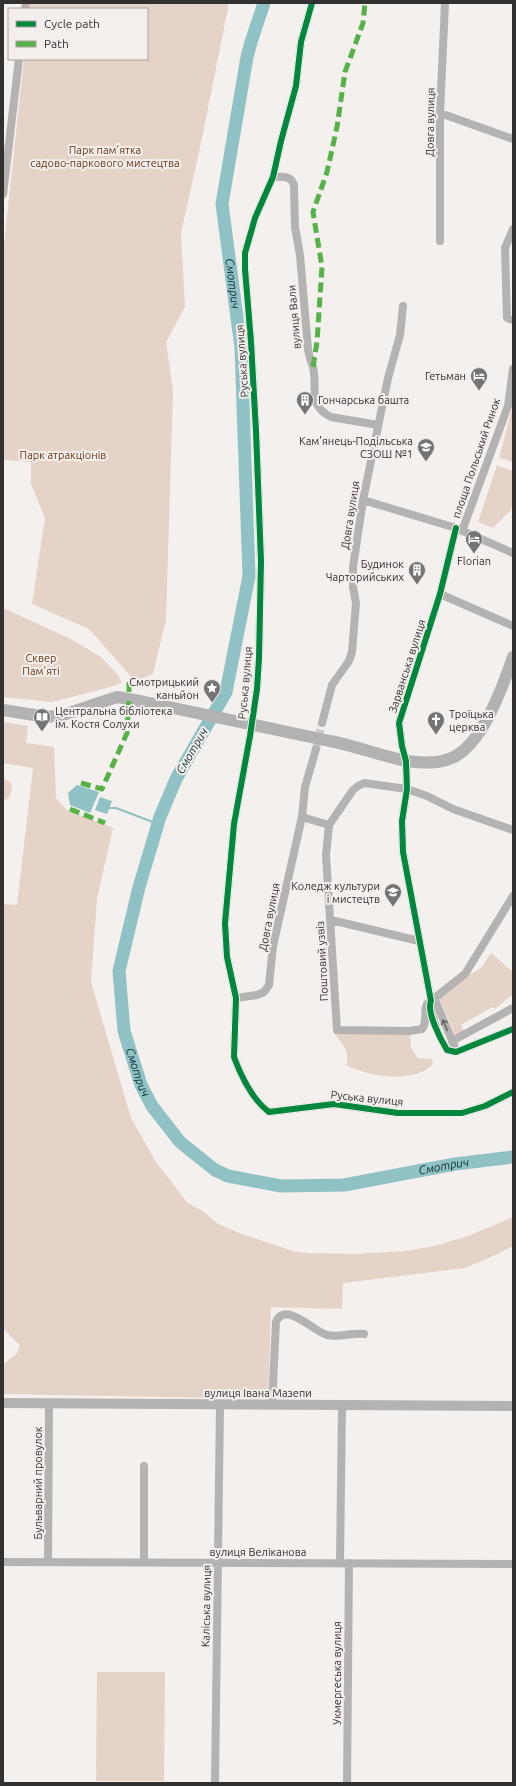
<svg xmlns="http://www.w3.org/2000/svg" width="516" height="1786" viewBox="0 0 516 1786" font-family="Ubuntu,sans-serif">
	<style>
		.green { fill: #e6d3c7 }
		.water { fill: #90c1c4 }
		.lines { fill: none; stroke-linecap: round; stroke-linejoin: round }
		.stream { stroke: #90c1c4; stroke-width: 2 }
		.river { stroke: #90c1c4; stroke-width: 13 }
		.minor-tunnel { stroke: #cdcac8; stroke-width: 8; stroke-dasharray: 8 4; stroke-linecap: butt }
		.minor { stroke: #b4b3b2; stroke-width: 8 }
		.tertiary { stroke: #b4b3b2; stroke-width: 10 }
		.secondary { stroke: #b3b2b2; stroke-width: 12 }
		.secondary-bridge { stroke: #b3b2b2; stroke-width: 12 }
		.quiet { stroke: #56b246; stroke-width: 5; stroke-dasharray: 10 5; stroke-linecap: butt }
		.cycleway-casing { stroke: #f4efed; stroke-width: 8 }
		.cycleway { stroke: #00873e; stroke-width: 6 }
		.oneway { stroke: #676564 }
		.labels { text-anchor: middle; stroke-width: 4; stroke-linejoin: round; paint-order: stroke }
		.street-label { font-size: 11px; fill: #333130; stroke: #f4efed }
		.park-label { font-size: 11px; fill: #673815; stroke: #f4efed }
		.poi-label { font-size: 11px; fill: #333130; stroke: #f4efed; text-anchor: end }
		.water-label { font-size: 12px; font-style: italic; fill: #0c3134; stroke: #f4efed }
	</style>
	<rect width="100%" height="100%" fill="#f3f0ee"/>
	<path class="green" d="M 30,3 L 229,3 L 200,148 L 181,233 L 185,307 L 166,342 L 173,391 L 166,620 L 153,674 L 135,681 L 89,629 L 32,604 L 45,518 L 31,484 L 31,462 L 3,460 L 3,254 L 24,59 L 147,59 L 147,9 L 29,9 Z
		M 513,405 L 513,462 L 499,458 Z
		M 497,465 L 513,471 L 513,501 L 511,510 L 493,528 L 478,522 Z
		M 3,608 L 71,639 L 101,657 L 118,675 L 122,683 L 103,689 L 52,702 L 3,697 Z
		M 3,722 L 28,726 L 26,743 L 54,747 L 56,798 L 67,810 L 113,828 L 97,899 L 91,982 L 131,1118 L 156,1162 L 187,1202 L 204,1212 L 218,1224 L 242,1234 L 296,1252 L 311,1253 L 356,1254 L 405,1251 L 435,1246 L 471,1235 L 513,1217 L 513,1246 L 498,1254 L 465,1268 L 343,1283 L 342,1309 L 271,1307 L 268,1399 L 3,1394 L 3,1365 L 16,1354 L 20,1346 L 3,1328 L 3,904 L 17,905 L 33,768 L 3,763 Z
		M 3,778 L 11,783 L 12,791 L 8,799 L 3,800 Z
		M 491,953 L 513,972 L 513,994 L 495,1009 L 492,1007 L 461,1025 L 464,1031 L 455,1035 L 439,997 L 441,990 L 481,968 Z
		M 334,1033 L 410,1033 L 411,1048 L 418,1058 L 432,1059 L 433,1064 C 414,1085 368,1076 346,1065 C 351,1052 341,1042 334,1033 Z
		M 97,1672 L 165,1672 L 164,1781 L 96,1781 Z"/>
	<path class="water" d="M 77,785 L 99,792 L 90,813 L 70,805 L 68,793 Z
		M 100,797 L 112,801 L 107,814 L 95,810 Z"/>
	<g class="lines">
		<path class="stream" d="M 109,808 L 116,808 L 158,824"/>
		<path class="river" id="s1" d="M 264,3 L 251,42 L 247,57 L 222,204 L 241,348 L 249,576 L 226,692 L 176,779 L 160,817 L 139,887 L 119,971 L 124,1031 L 141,1085 L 152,1106 L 180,1142 L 215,1170 L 228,1176 L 281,1186 L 344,1185 L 455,1164 L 513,1157"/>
		<path class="minor-tunnel" d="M 316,749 L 322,723
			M 437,1030 L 443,1043"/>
		<path class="minor" d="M 312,3 L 301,42 L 296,86 L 281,141 L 273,177 L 255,218 L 245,253 L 245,269 L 251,342 L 256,431 L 261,561 L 259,658 L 257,689 L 250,736 L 234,824 L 225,923 L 227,957 L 236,998 L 234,1057 C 241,1076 253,1100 269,1112 L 334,1104 L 398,1113 L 462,1113 L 485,1106 L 513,1092
			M 25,9 L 26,3
			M 440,113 L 513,139
			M 273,177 C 283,177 291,175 294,185 L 295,227 L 300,255 L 308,349 C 309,356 311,361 313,367 C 318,388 307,405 331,417 L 378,425
			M 3,194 L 19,59
			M 513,229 L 505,248 L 507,318 L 513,320
			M 440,241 L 440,113 L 445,3
			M 363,500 L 456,528 L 513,553
			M 462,531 L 508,406 L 513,369
			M 440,594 L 513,626
			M 322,723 L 332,685 L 349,661 L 352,652 L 356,603 L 353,587 L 353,567 L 363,500 L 388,378 L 400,335 L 403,306
			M 302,817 L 305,787 L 316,749
			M 513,830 L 453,809 L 427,796 L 407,789 L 364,783 L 358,786 L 353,790 L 329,825 L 326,855 L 337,1030 L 409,1031 L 422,1029 C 428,1022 423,1012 427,1004 L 465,974 L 513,896
			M 331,920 L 419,941
			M 236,998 L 257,995 L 264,992 L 269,985 L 273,946 L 302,817 L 329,825
			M 431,1001 L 436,1002 L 454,1045
			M 437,1030 L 429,1005 L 431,1001 L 403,852 L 402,821 L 407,789 L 406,761 L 402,746 L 399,723 L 440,594 L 456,528
			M 452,1041 L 513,1008
			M 443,1043 L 447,1050 L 456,1052 L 513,1029
			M 272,1405 L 276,1322 C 285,1300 314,1332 327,1335 C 340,1338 352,1332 364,1334
			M 3,1562 L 513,1564
			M 48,1562 L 49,1404
			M 144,1562 L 144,1466
			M 340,1563 L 342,1405
			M 215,1783 L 220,1405
			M 347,1783 L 349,1563"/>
		<path class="tertiary" d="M 3,1403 L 513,1406"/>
		<path class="secondary" d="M 3,710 L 47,717 L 63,715 L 117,697 L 140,701
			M 330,741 C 356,746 381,756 407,761 C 420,763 435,764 449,759 C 481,749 503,686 513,657"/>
		<path class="secondary-bridge" d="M 140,701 L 330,741"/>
		<path class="quiet" d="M 313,367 L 317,342 L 322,267 L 313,212 L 327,172 L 337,127 L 345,72 L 363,23 L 365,3
			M 129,692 L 129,682
			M 81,783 L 102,789 L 127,733 L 129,699
			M 70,809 L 105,823"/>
		<g class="cycleway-casing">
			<path id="cycleway" d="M 312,3 L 301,42 L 296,86 L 281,141 L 273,177 L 255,218 L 245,253 L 245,269 L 251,342 L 256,431 L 261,561 L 259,658 L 257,689 L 250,736 L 234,824 L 225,923 L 227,957 L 236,998 L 234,1057 C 241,1076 253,1100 269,1112 L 334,1104 L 398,1113 L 462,1113 L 485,1106 L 513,1092
				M 456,528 L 440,594 L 399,723 L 402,746 L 406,761 L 407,789 L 402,821 L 403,852 L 431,1001 C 426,1012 441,1040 447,1050 L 456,1052 L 513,1029"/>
		</g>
		<use href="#cycleway" class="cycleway"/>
	</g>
	<defs><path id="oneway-shaft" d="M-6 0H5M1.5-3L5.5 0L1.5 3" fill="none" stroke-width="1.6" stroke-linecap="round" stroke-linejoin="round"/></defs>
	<use class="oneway" href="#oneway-shaft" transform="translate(445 1025) rotate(-112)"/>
	<defs>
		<g id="hotel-pin" transform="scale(0.9)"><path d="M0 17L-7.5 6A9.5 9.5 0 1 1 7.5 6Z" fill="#767472" stroke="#f4efed"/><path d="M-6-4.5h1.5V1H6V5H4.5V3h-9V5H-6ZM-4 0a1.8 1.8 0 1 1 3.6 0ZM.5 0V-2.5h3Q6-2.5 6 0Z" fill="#fff"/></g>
		<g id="building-pin" transform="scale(0.9)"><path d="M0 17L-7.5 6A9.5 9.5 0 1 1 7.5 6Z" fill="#767472" stroke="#f4efed"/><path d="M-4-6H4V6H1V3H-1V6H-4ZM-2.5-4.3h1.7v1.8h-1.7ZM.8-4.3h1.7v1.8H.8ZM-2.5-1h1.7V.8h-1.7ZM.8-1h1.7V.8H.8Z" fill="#fff"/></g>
		<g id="school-pin" transform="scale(0.9)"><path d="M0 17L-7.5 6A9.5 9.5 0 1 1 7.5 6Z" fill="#767472" stroke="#f4efed"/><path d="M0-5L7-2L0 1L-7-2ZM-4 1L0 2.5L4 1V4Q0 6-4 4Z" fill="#fff"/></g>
		<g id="sight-pin" transform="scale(0.9)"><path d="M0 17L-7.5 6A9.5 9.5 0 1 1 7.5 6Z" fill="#767472" stroke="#f4efed"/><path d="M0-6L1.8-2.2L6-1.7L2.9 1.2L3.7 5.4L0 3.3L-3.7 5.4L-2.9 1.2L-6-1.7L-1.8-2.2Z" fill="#fff"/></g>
		<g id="library-pin" transform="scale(0.9)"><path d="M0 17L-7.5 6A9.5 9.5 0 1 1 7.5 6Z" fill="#767472" stroke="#f4efed"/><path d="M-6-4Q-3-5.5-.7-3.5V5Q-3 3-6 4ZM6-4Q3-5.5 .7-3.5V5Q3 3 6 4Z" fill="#fff"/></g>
		<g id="church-pin" transform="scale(0.9)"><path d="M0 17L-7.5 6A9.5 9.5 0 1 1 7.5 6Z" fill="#767472" stroke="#f4efed"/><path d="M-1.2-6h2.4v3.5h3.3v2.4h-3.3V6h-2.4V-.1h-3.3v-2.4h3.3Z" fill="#fff"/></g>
		<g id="university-pin" transform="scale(0.9)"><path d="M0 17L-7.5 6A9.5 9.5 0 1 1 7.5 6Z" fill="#767472" stroke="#f4efed"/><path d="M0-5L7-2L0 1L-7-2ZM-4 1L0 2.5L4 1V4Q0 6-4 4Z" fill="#fff"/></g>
	</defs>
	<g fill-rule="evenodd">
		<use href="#hotel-pin" x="479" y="376"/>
		<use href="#building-pin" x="305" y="400"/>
		<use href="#school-pin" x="426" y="447"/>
		<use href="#hotel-pin" x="474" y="539"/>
		<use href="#building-pin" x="417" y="570"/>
		<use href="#sight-pin" x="212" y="688"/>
		<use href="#library-pin" x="42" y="717"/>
		<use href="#church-pin" x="436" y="720"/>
		<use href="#university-pin" x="393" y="892"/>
	</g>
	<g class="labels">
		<g class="street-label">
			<text transform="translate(430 122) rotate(-89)" y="4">Довга вулиця</text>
			<text transform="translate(294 317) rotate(-95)" y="4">вулиця Вали</text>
			<text transform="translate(242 361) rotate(-94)" y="4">Руська вулиця</text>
			<text transform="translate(476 458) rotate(-71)" y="4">площа Польський Ринок</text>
			<text transform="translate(350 515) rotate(-81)" y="4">Довга вулиця</text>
			<text transform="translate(407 666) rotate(-72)" y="4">Зарванська вулиця</text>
			<text transform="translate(245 683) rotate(-85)" y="4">Руська вулиця</text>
			<text transform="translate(269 917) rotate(-79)" y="4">Довга вулиця</text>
			<text transform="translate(322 961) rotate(-93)" y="4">Поштовий узвіз</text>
			<text transform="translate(367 1098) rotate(6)" y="4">Руська вулиця</text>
			<text x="258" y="1397">вулиця Івана Мазепи</text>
			<text transform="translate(38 1483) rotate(-90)" y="4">Бульварний провулок</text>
			<text x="258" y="1556">вулиця Веліканова</text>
			<text transform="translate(206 1606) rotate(-89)" y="4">Каліська вулиця</text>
			<text transform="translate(337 1673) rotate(-90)" y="4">Укмергеська вулиця</text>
		</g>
		<g class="park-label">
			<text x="105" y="154">Парк пам'ятка<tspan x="105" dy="13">садово-паркового мистецтва</tspan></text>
			<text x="63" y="459">Парк атракціонів</text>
			<text x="41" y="662">Сквер<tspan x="41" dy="13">Пам'яті</tspan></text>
		</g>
		<g class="poi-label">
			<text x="466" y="380">Гетьман</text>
			<text x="318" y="404" text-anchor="start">Гончарська башта</text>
			<text x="413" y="445">Кам'янець-Подільська<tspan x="413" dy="13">СЗОШ №1</tspan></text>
			<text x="474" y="565" text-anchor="middle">Florian</text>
			<text x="404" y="568">Будинок<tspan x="404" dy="13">Чарторийських</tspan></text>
			<text x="199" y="686">Смотрицький<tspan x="199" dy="13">каньйон</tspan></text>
			<text x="55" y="715" text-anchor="start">Центральна бібліотека<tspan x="55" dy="13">ім. Костя Солухи</tspan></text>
			<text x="449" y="718" text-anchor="start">Троїцька<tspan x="449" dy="13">церква</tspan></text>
			<text x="380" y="890">Коледж культури<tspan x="380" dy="13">і мистецтв</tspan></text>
		</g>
		<g class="water-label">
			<text dy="4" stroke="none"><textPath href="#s1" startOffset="286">Смотрич</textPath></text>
			<text transform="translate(192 751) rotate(-60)" y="4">Смотрич</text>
			<text dy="4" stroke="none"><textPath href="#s1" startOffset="1102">Смотрич</textPath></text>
			<text dy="4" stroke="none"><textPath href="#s1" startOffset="1462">Смотрич</textPath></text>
		</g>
	</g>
	<rect width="516" height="1786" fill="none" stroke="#333130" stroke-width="8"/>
	<rect x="8" y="8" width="140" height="52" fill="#f4efed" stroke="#a7a3a1"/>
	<rect x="16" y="21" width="20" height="6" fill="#00873e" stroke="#a7a3a1"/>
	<text x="44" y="28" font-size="12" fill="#333130">Cycle path</text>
	<rect x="16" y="41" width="20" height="6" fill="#56b246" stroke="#a7a3a1"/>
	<text x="44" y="48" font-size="12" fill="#333130">Path</text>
</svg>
